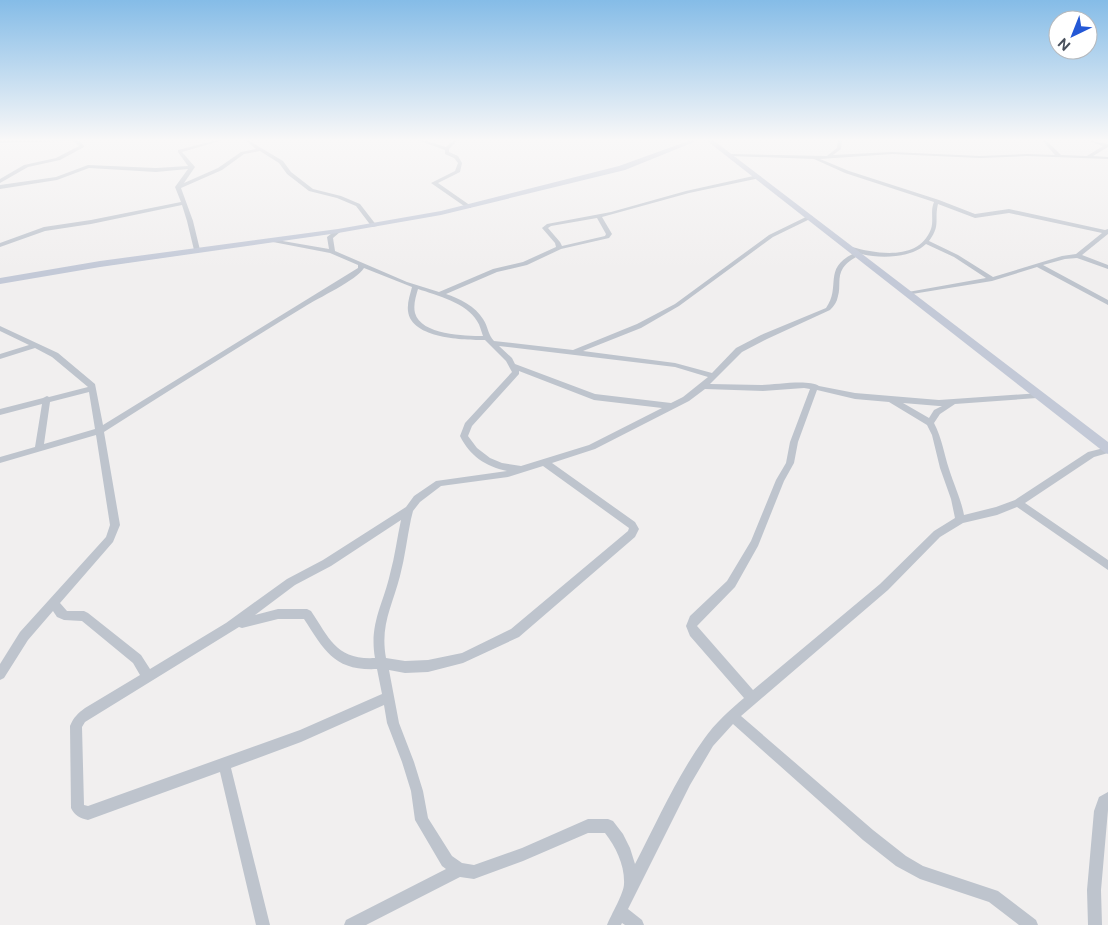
<svg xmlns="http://www.w3.org/2000/svg" width="1108" height="925" viewBox="0 0 1108 925" font-family="'Public Sans',sans-serif">
	<style>
		.lines { fill: none; stroke-linecap: round; stroke-linejoin: round }
		.street { fill: #bec4cd; fill-rule: evenodd }
		.secondary { fill: #c3c9d7; fill-rule: evenodd }
	</style>
	<rect width="100%" height="100%" fill="#f1efef"/>
	<g class="lines">
		<path class="street" d="M 75,140 L 80,141 L 84,146 L 84,147 L 60,160 L 28,167 L 0,183 L 0,179 L 24,165 L 56,158 L 79,146 L 76,143 L 71,141 L 0,143 L 0,141 Z
			M 217,140 L 223,140 L 182,152 L 195,167 L 184,183 L 218,168 L 241,152 L 256,149 L 245,140 L 249,140 L 256,145 L 283,161 L 291,172 L 313,189 L 341,196 L 360,204 L 377,226 L 372,227 L 356,206 L 337,198 L 309,191 L 287,174 L 279,163 L 260,151 L 244,154 L 222,170 L 181,188 L 193,221 L 200,250 L 199,251 L 194,250 L 187,221 L 182,205 L 91,224 L 45,231 L 0,247 L 0,243 L 44,227 L 91,220 L 181,202 L 175,187 L 188,169 L 156,172 L 89,168 L 57,180 L 0,189 L 0,185 L 56,177 L 88,165 L 156,168 L 188,166 L 178,152 L 178,150 Z
			M 417,140 L 423,140 L 446,147 L 454,140 L 458,140 L 449,149 L 449,152 L 458,156 L 462,163 L 460,172 L 438,183 L 471,206 L 471,208 L 467,208 L 431,183 L 455,171 L 458,163 L 454,158 L 445,154 L 445,150 Z
			M 838,140 L 842,140 L 841,149 L 833,155 L 892,152 L 980,156 L 1027,154 L 1055,155 L 1042,140 L 1046,140 L 1061,155 L 1087,156 L 1103,146 L 1086,140 L 1108,144 L 1108,147 L 1093,156 L 1108,157 L 1108,159 L 1027,156 L 980,158 L 892,154 L 820,159 L 849,171 L 939,200 L 975,214 L 1009,209 L 1105,230 L 1108,229 L 1108,234 L 1082,255 L 1108,265 L 1108,269 L 1077,258 L 1065,259 L 1043,265 L 1108,300 L 1108,305 L 1037,267 L 992,281 L 906,295 L 905,294 L 908,292 L 986,278 L 954,257 L 926,244 C 910,260 868,260 849,249 L 852,247 C 877,254 919,261 931,229 C 934,220 930,211 934,202 L 845,173 L 814,159 L 731,156 L 729,155 L 731,154 L 827,156 L 837,148 ZM 938,204 L 975,218 L 1009,213 L 1102,233 L 1076,254 L 1062,256 L 993,277 L 958,255 L 929,241 C 941,225 934,220 938,204 Z
			M 758,175 L 761,177 L 760,178 L 689,193 L 602,217 L 612,234 L 609,238 L 561,249 L 527,265 L 497,272 L 446,294 C 459,298 476,307 483,319 C 488,326 488,335 494,341 L 573,350 L 637,324 L 675,304 L 769,235 L 810,215 L 813,217 L 812,218 L 773,237 L 679,306 L 641,328 L 583,351 L 675,363 L 712,373 L 736,348 L 761,335 L 826,308 C 842,286 821,267 857,252 L 859,253 L 859,255 C 853,259 847,262 843,268 C 837,277 841,287 838,296 C 837,302 834,306 830,310 L 767,339 L 742,352 L 710,384 C 727,384 744,385 761,385 C 775,385 808,379 819,386 L 855,393 L 939,400 L 1040,393 L 1041,395 L 1040,397 L 1037,398 L 955,404 L 940,414 L 934,423 C 942,438 944,454 949,469 C 954,485 961,499 964,515 L 996,507 L 1015,500 L 1088,452 L 1108,447 L 1108,453 L 1094,457 L 1025,503 L 1108,560 L 1108,570 L 1017,507 L 997,515 L 963,523 L 940,537 L 888,590 L 741,716 L 873,830 L 906,856 L 923,866 L 998,891 L 1036,920 L 1038,925 L 1019,925 L 989,902 L 920,879 L 896,866 L 863,840 L 733,724 L 713,746 L 690,785 L 628,909 L 642,920 L 644,925 L 625,925 L 622,923 L 621,925 L 607,925 C 611,915 624,893 624,884 C 625,866 616,847 605,833 L 588,833 L 523,861 L 474,879 L 460,877 L 366,925 L 344,925 L 346,920 L 446,869 L 442,866 L 415,820 L 411,791 L 402,762 L 387,723 L 384,705 L 301,742 L 231,768 L 270,925 L 256,925 L 220,772 L 88,820 C 80,818 75,816 71,808 L 70,726 C 73,718 78,713 85,708 L 140,675 L 133,663 L 82,621 L 64,620 L 57,617 L 53,611 L 28,640 L 4,678 L 0,680 L 0,664 L 20,632 L 106,537 L 110,525 L 96,435 L 0,463 L 0,457 L 35,447 L 42,404 L 0,415 L 0,409 L 43,398 L 47,396 L 49,397 L 88,387 L 52,357 L 35,348 L 0,359 L 0,354 L 29,345 L 0,331 L 0,326 L 58,353 L 95,384 L 103,425 L 358,268 L 358,265 L 330,253 L 273,242 L 271,241 L 271,239 L 329,249 L 327,237 L 336,230 L 340,230 L 340,232 L 333,238 L 335,251 L 407,282 L 439,292 L 493,269 L 523,262 L 556,247 L 555,243 L 542,228 L 547,224 L 611,212 L 686,191 ZM 597,218 L 606,234 L 605,236 L 562,246 L 560,242 L 548,228 L 551,226 ZM 364,268 L 412,287 C 410,295 407,303 408,311 C 411,339 465,340 485,340 L 506,361 L 512,372 L 465,423 L 460,436 C 470,456 485,466 507,471 L 436,481 L 414,496 L 406,507 L 323,560 L 287,579 L 226,623 L 150,669 L 141,655 L 88,613 L 84,611 L 67,611 L 60,603 L 113,542 L 120,525 L 104,432 C 170,390 237,348 304,307 C 318,298 357,280 364,268 ZM 418,289 C 436,295 467,303 477,321 C 480,325 481,331 483,336 C 465,336 421,335 415,313 C 413,305 416,296 418,289 ZM 499,346 L 675,367 L 708,377 L 683,397 L 671,403 L 595,394 L 515,364 L 512,358 ZM 519,371 L 594,400 L 662,408 L 589,445 L 521,466 L 502,463 L 490,458 L 477,448 L 468,436 L 472,426 L 519,374 ZM 804,388 L 810,389 L 790,442 L 786,463 L 776,480 L 751,541 L 727,581 L 690,616 L 686,626 L 690,636 L 744,698 C 730,710 715,723 704,739 C 676,778 657,822 635,864 L 630,848 L 623,834 L 613,821 L 608,819 L 588,819 L 522,848 L 474,865 L 462,863 L 452,856 L 428,818 L 423,791 L 414,762 L 399,723 L 389,670 L 405,673 L 428,672 L 463,663 L 519,637 L 635,537 L 639,529 L 635,522 L 552,463 L 595,449 L 689,401 L 705,389 L 763,391 ZM 817,390 L 855,399 L 889,402 L 927,425 L 932,435 L 940,468 L 951,499 L 955,518 L 934,531 L 880,584 L 753,690 L 697,626 L 735,587 L 758,546 L 784,481 L 794,463 L 798,442 ZM 89,392 L 95,429 L 44,444 L 50,402 ZM 903,403 L 939,406 L 942,406 L 934,410 L 929,418 ZM 543,466 L 629,528 L 628,531 L 511,629 L 462,653 L 428,660 L 405,661 L 386,658 C 380,625 392,607 400,576 C 405,557 407,538 411,519 L 413,511 L 420,502 L 441,486 L 508,477 ZM 401,520 C 397,538 395,556 390,574 C 383,605 369,624 375,658 C 336,660 330,639 311,611 L 307,609 L 278,609 L 255,615 L 295,585 L 331,566 ZM 278,619 L 304,619 C 325,651 334,671 377,669 L 382,694 L 300,730 L 88,806 L 84,805 L 82,727 L 85,722 L 239,627 L 242,628 Z
			M 1108,792 L 1108,810 L 1101,890 L 1102,925 L 1088,925 L 1087,890 L 1094,811 L 1099,797 Z"/>
		<path class="secondary" d="M 691,140 L 699,140 L 625,170 L 441,215 L 338,233 L 100,267 L 0,284 L 0,278 L 100,261 L 338,229 L 441,211 L 619,166 Z
			M 706,140 L 713,140 L 1108,442 L 1108,454 L 1104,452 Z"/>
	</g>
	<linearGradient id="sky" x2="0" y2="1"><stop stop-color="#85bce7"/><stop offset="0.52" stop-color="#f9f8f8"/><stop offset="1" stop-color="#f9f8f8" stop-opacity="0"/></linearGradient>
	<rect width="1108" height="269" fill="url(#sky)"/>
	<g transform="translate(1073 35) rotate(223)"><circle r="24" fill="#ffffff" stroke="#b6b9bd"/>
	<path d="M0-4L9 19L0 12L-9 19Z" fill="#2458d6"/>
	<text y="-8" font-size="14" font-weight="bold" text-anchor="middle" fill="#484f5b">N</text>
	</g>
</svg>
